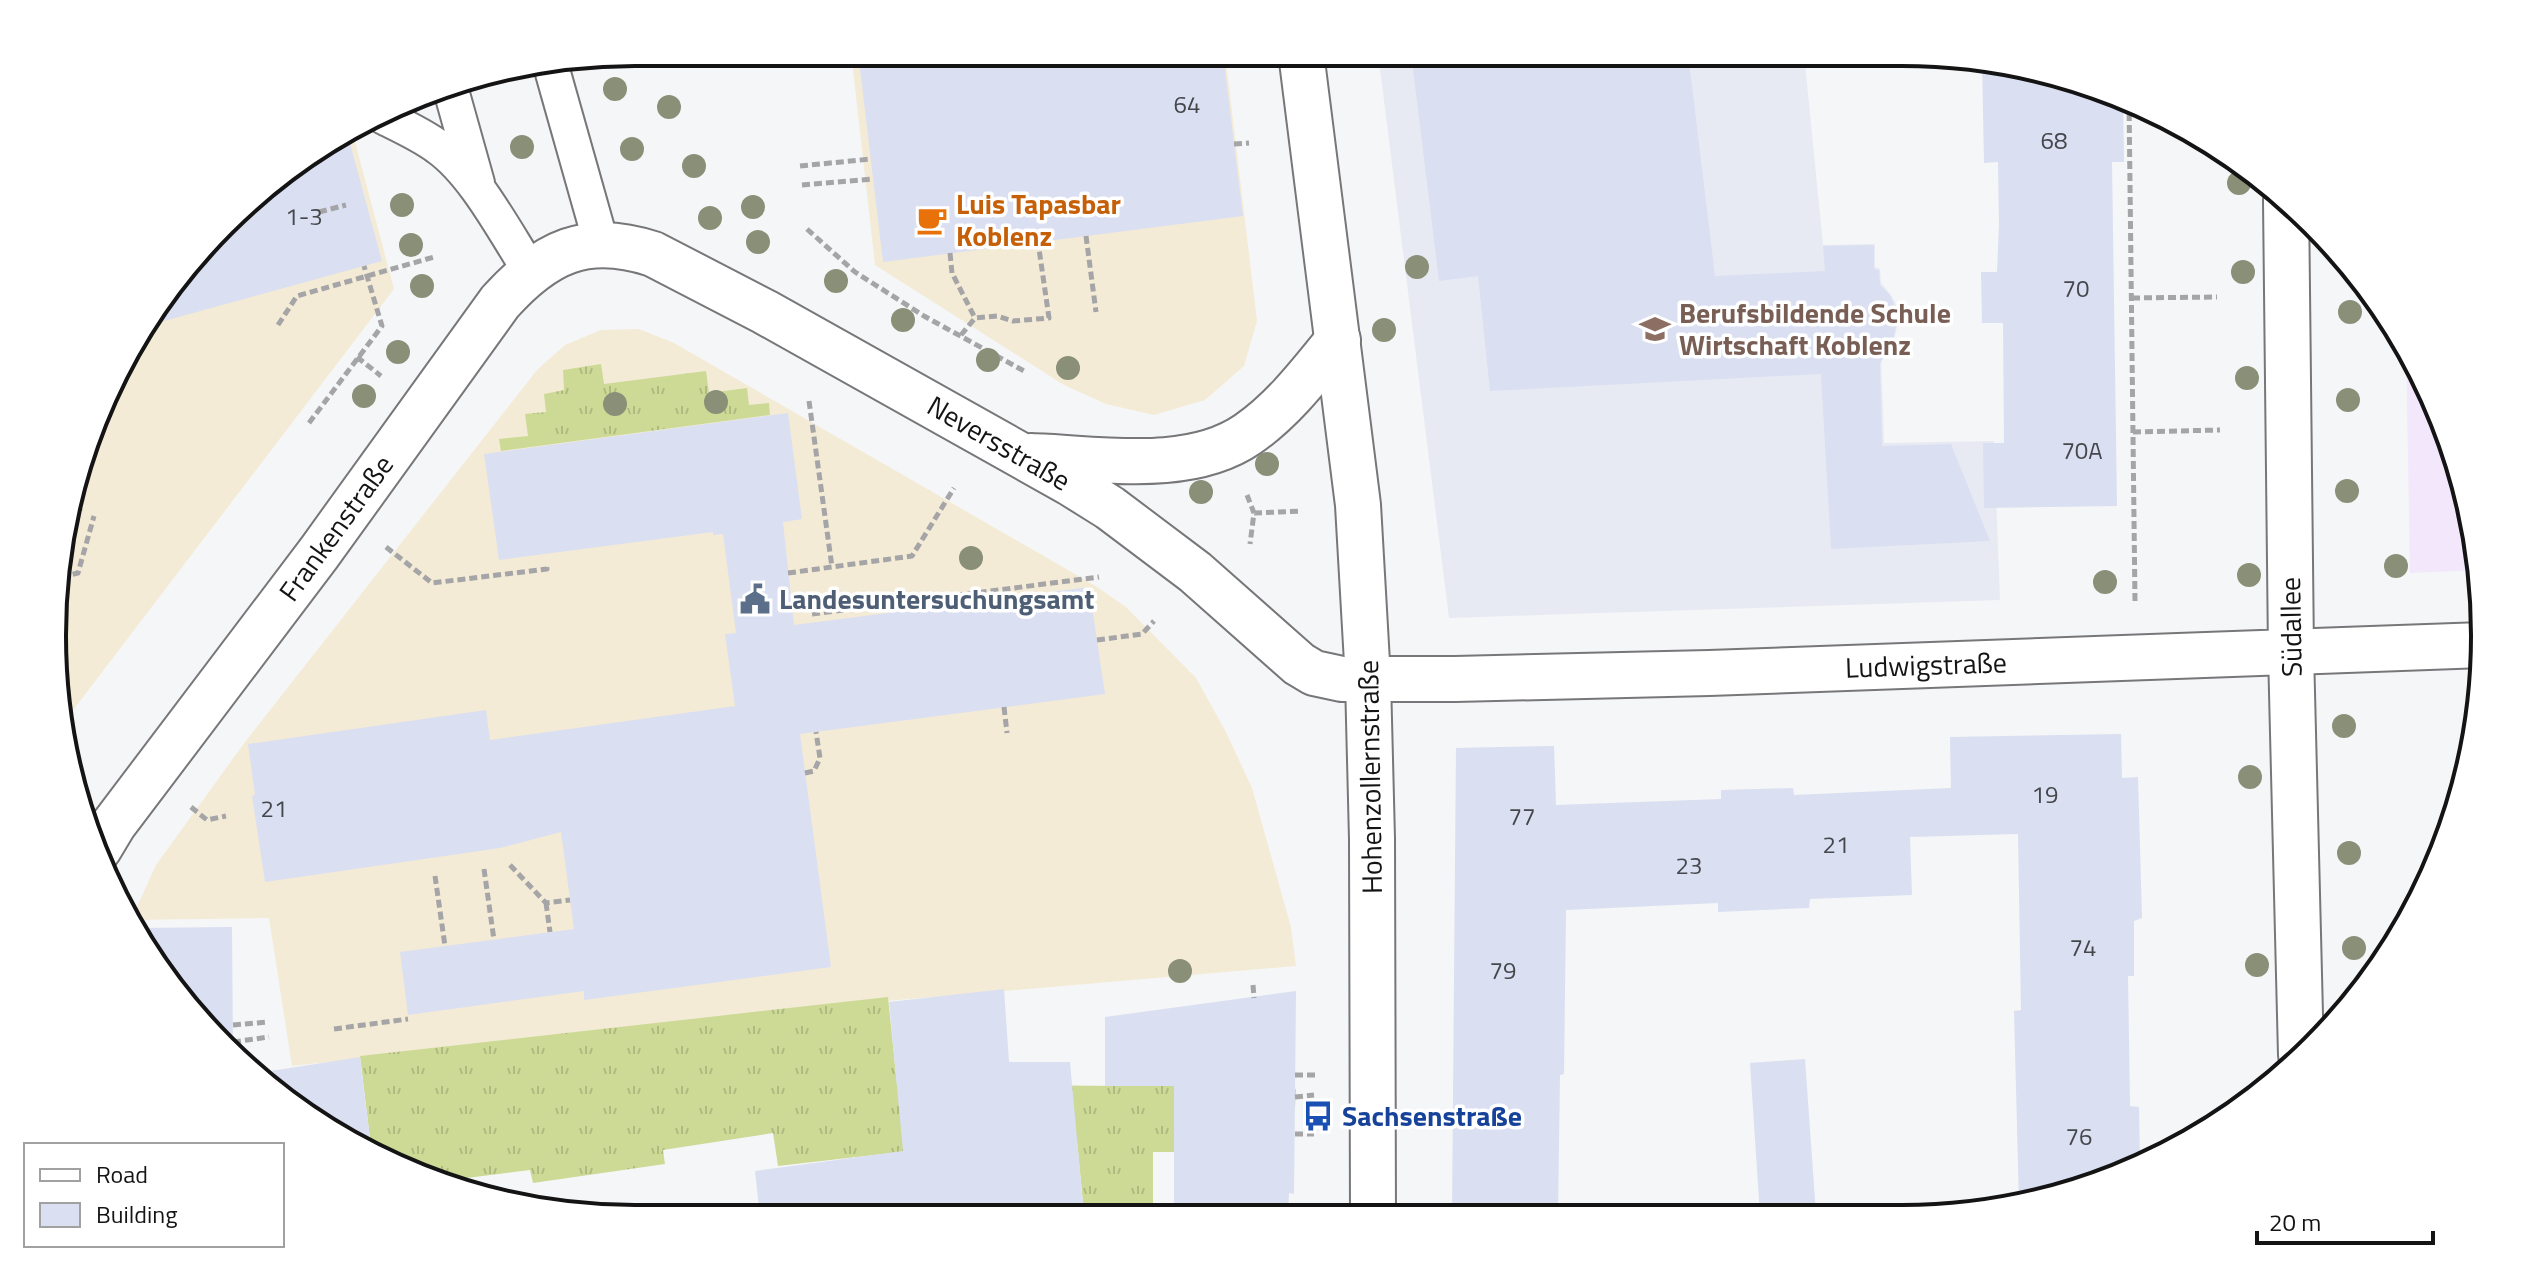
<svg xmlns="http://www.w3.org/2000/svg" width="2537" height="1271" viewBox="0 0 2537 1271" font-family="'Titillium Web',sans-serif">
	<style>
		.commercial { fill: #f4ebd6 }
		.built { fill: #e8eaf3 }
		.medical { fill: #f2e7fb }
		.grass { fill: url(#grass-tufts) }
		.building { fill: #dadff1 }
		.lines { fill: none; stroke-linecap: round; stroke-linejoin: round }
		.lane-casing { stroke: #777779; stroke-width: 38 }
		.street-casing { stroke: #777779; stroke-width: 48 }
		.secondary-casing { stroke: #777779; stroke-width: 48 }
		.path { stroke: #a5a5a7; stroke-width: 5; stroke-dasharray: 8 4; stroke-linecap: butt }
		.lane { stroke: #fff; stroke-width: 34 }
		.street { stroke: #fff; stroke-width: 44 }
		.secondary { stroke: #fff; stroke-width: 44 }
		.tree { fill: #8a8f78 }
		.labels { text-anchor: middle; stroke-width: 7; stroke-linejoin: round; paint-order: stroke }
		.number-label { font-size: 24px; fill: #46474c }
		.food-label { font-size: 28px; font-weight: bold; fill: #c56008; stroke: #fff; text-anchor: start }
		.education-label { font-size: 28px; font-weight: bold; fill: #785e54; stroke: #fff; text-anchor: start }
		.street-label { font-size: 28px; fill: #141415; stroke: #fff }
		.service-label { font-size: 28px; font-weight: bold; fill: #4e5e75; stroke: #fff; text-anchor: start }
		.transit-label { font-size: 28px; font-weight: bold; fill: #164399; stroke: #fff; text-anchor: start }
		.rim { fill: none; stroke: #141415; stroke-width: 4 }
	</style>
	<defs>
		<pattern id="grass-tufts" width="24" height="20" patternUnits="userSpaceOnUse" patternTransform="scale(2)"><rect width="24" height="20" fill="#ccda96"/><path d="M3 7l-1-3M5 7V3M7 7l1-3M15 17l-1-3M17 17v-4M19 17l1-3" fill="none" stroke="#aeba80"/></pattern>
	</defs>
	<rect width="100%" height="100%" fill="#f5f6f8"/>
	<path class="commercial" d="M 851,52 L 1225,53 L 1257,321 L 1244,366 L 1205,400 L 1154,415 L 1106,404 L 1064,385 L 875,265 Z
		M 353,134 L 394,289 L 61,726 L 57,711 L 63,521 L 96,413 L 150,312 L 280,173 Z
		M 639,329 L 674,343 L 1094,585 L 1126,607 L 1196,678 L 1226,732 L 1252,788 L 1291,927 L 1296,966 L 875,1002 L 292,1066 L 269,918 L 131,920 L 156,865 L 245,742 L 537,370 L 565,345 L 601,330 Z"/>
	<path class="built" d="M 1378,53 L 1804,53 L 1823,245 L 1875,244 L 1875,267 L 1880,269 L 1881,283 L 1891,295 L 1897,307 L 1898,322 L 1895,336 L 1890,349 L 1881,356 L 1884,443 L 1994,441 L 2000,600 L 1449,618 Z"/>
	<path class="medical" d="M 2406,342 L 2454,448 L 2480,570 L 2410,573 Z"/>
	<path class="grass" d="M 601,364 L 604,384 L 706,371 L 709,393 L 747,388 L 749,405 L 769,403 L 770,415 L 501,451 L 499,439 L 528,436 L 525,414 L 546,412 L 544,394 L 564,390 L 563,370 Z
		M 888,997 L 897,1084 L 1117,1086 L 1118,1068 L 1237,1087 L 1296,1089 L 1295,1107 L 1185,1152 L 1153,1152 L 1153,1209 L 1084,1213 L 1077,1141 L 900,1152 L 778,1166 L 773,1133 L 663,1150 L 665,1164 L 533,1183 L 530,1170 L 467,1178 L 468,1193 L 391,1164 L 390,1159 L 380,1160 L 372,1155 L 360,1056 Z"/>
	<path class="building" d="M 858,52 L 1223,53 L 1243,216 L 883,262 Z
		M 1411,53 L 1688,53 L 1715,276 L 1825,271 L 1823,246 L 1874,245 L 1874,269 L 1879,270 L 1880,285 L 1890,295 L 1898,314 L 1894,336 L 1880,364 L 1882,446 L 1951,444 L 1990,541 L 1831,549 L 1821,374 L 1490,391 L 1478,276 L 1439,281 Z
		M 1982,60 L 2052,72 L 2123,98 L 2124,162 L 2112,162 L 2117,506 L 1984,508 L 1983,443 L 2004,443 L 2003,323 L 1982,323 L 1981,272 L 1997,272 L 1999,225 L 1998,162 L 1984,163 Z
		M 348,136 L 382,261 L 142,327 L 150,312 L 280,173 Z
		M 788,413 L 802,519 L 783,522 L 794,625 L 1089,587 L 1105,694 L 800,734 L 831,967 L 584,1000 L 584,991 L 408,1015 L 400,952 L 574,929 L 561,832 L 500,848 L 265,882 L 252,796 L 255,795 L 248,744 L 486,710 L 490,740 L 735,706 L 725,634 L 736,633 L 723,534 L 713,535 L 713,532 L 499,560 L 484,454 Z
		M 2121,734 L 2122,778 L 2138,777 L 2142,918 L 2134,921 L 2134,976 L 2128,976 L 2130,1106 L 2139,1107 L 2140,1166 L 2124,1175 L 2019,1203 L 2014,1011 L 2021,1010 L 2018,834 L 1910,837 L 1912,895 L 1810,899 L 1809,908 L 1718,912 L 1718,903 L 1566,910 L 1564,1074 L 1560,1075 L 1558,1215 L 1452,1215 L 1456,748 L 1554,746 L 1556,805 L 1721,799 L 1721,790 L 1793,788 L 1794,795 L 1951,788 L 1950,737 Z
		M 232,927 L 233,1055 L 223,1048 L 137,928 Z
		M 1004,989 L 1009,1062 L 1070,1062 L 1084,1216 L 760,1217 L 755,1171 L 903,1151 L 889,1002 Z
		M 1296,991 L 1294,1194 L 1289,1193 L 1288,1216 L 1174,1216 L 1174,1086 L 1105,1086 L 1105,1017 Z
		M 360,1057 L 372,1155 L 258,1073 Z
		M 1805,1059 L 1816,1214 L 1760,1215 L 1750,1063 Z"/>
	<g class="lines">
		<g class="lane-casing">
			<path id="lane" d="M 551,66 L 601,243
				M 449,83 L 477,183
				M 384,117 C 402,126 422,135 438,147 C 475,173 506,234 531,272"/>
		</g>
		<g class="street-casing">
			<path id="street" d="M 2286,200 L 2291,652 L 2301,1055
				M 1031,456 C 1099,458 1189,475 1248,434 C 1284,409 1311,373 1338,340
				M 99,849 L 114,824 L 319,553 L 500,302 C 545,252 586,232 653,254 L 765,312 L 1070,483 L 1110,508 L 1195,572 L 1299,664 L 1314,673 L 1342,679 L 1455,679 L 1709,673 L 2483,645"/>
		</g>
		<g class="secondary-casing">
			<path id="secondary" d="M 1301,53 L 1358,505 L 1368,680 L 1372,839 L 1373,1216"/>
		</g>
		<path class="path" d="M 2129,101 L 2135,602
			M 1234,144 L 1249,143
			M 800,166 L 871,159
			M 802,185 L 873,179
			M 319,212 L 346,205
			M 807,229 L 855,272 L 924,316 L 1024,371
			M 1086,236 L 1096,312
			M 950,253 L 952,273 L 975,318
			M 2132,298 L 2217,297
			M 278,325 L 297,296 L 434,257
			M 961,335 L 975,318 L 997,316 L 1013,321 L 1049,318 L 1038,242
			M 357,357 L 381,376
			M 809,401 L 832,567
			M 309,423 L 382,326 L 364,266
			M 2133,432 L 2220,430
			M 1247,495 L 1254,513 L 1250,544
			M 66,513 L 82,508
			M 1254,513 L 1302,511
			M 386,547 L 432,583 L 547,569 L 546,564
			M 788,573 L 912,556 L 954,488
			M 61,577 L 78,573 L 94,516
			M 812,614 L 1099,577
			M 1097,640 L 1142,634 L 1154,621
			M 1004,707 L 1007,733
			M 805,773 L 814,771 L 820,758 L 816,732
			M 191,807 L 207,820 L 226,816
			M 510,865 L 546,903 L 570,900
			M 484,869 L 494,940
			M 435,876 L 445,946
			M 546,903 L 550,932
			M 1253,985 L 1254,998
			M 233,1025 L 267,1022
			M 334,1029 L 408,1019
			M 233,1042 L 269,1037
			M 1295,1075 L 1315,1075
			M 1295,1097 L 1314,1095
			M 1295,1134 L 1314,1134"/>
		<use href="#lane" class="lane"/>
		<use href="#street" class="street"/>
		<use href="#secondary" class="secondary"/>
	</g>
	<g class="tree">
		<circle cx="615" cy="89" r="12"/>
		<circle cx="669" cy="107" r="12"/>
		<circle cx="522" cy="147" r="12"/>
		<circle cx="632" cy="149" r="12"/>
		<circle cx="694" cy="166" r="12"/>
		<circle cx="2239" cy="183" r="12"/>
		<circle cx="402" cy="205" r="12"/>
		<circle cx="753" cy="207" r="12"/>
		<circle cx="710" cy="218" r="12"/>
		<circle cx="758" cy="242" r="12"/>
		<circle cx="411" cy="245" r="12"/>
		<circle cx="1417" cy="267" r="12"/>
		<circle cx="2243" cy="272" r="12"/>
		<circle cx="836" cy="281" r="12"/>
		<circle cx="422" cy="286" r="12"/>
		<circle cx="2350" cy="312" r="12"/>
		<circle cx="903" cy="320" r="12"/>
		<circle cx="1384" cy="330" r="12"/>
		<circle cx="398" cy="352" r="12"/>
		<circle cx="988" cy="360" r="12"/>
		<circle cx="1068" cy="368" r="12"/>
		<circle cx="2247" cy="378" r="12"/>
		<circle cx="364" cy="396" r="12"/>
		<circle cx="2348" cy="400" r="12"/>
		<circle cx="716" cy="402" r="12"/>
		<circle cx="615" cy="404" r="12"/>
		<circle cx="1267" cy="464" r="12"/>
		<circle cx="2347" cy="491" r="12"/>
		<circle cx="1201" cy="492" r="12"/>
		<circle cx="971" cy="558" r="12"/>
		<circle cx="2396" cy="566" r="12"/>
		<circle cx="2249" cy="575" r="12"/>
		<circle cx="2105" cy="582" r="12"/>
		<circle cx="2344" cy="726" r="12"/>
		<circle cx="2250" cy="777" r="12"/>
		<circle cx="2349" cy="853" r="12"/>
		<circle cx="2354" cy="948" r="12"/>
		<circle cx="2257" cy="965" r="12"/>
		<circle cx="1180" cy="971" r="12"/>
	</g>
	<defs>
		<g id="cafe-bare" transform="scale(2.4)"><path d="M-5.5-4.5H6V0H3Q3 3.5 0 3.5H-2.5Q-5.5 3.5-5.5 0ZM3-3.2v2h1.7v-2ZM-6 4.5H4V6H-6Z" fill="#e8710a" stroke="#fff" stroke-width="2.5" paint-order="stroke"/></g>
		<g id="school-bare" transform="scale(2.4)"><path d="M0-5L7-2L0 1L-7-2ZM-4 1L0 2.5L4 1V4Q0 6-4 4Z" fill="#8d6e63" stroke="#fff" stroke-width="2.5" paint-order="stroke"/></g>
		<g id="civic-bare" transform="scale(2.4)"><path d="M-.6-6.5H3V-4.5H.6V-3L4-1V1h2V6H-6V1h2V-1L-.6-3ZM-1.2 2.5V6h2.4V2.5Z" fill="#5c6f8a" stroke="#fff" stroke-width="2.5" paint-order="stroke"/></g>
		<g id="bus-bare" transform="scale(2.4)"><path d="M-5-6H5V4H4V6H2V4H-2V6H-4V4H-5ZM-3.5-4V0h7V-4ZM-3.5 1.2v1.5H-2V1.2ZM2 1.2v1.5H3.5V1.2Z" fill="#1a4fb4" stroke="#fff" stroke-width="2.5" paint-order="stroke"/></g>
	</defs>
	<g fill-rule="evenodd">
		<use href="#cafe-bare" x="932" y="220"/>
		<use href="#school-bare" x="1655" y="329"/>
		<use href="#civic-bare" x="755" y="599"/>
		<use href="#bus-bare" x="1318" y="1116"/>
	</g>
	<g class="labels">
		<g class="number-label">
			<text x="1187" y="113">64</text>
			<text x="2054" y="149">68</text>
			<text x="304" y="225">1-3</text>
			<text x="2076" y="297">70</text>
			<text x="2082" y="459">70A</text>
			<text x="2045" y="803">19</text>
			<text x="274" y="817">21</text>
			<text x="1522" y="825">77</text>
			<text x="1836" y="853">21</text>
			<text x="1689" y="874">23</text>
			<text x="2083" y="956">74</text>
			<text x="1503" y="979">79</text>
			<text x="2079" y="1145">76</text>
		</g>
		<g class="food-label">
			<text x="956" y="214">Luis Tapasbar<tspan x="956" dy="32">Koblenz</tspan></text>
		</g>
		<g class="education-label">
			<text x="1679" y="323">Berufsbildende Schule<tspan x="1679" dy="32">Wirtschaft Koblenz</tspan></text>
		</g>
		<g class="street-label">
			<text transform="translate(999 443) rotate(30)" y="10">Neversstraße</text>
			<text transform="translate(336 528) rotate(-54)" y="10">Frankenstraße</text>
			<text transform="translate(2291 627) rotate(-91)" y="10">Südallee</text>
			<text transform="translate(1926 665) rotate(-2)" y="10">Ludwigstraße</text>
			<text transform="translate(1370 777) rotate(-91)" y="10">Hohenzollernstraße</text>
		</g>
		<g class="service-label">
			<text x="779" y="609">Landesuntersuchungsamt</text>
		</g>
		<g class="transit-label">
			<text x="1342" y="1126">Sachsenstraße</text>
		</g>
	</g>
	<path d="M0 0H2537V1271H0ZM635 66H1902A569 569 0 0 1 2471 635V636A569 569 0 0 1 1902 1205H635A569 569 0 0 1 66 636V635A569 569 0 0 1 635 66Z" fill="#fff" fill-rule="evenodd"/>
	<path class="rim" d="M635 66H1902A569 569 0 0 1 2471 635V636A569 569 0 0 1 1902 1205H635A569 569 0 0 1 66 636V635A569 569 0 0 1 635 66Z"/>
	<rect x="24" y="1143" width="260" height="104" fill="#ffffff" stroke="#a1a1a1" stroke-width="2"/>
	<rect x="40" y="1169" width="40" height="12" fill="#ffffff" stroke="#a1a1a1" stroke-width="2"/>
	<text x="96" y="1183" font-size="24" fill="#141415">Road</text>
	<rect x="40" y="1203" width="40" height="24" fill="#dadff1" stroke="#a1a1a1" stroke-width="2"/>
	<text x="96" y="1223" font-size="24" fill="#141415">Building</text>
	<path d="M2257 1231v12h176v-12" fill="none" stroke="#141415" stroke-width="4"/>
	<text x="2269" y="1231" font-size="24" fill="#141415" stroke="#ffffff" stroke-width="6" paint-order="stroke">20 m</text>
</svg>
